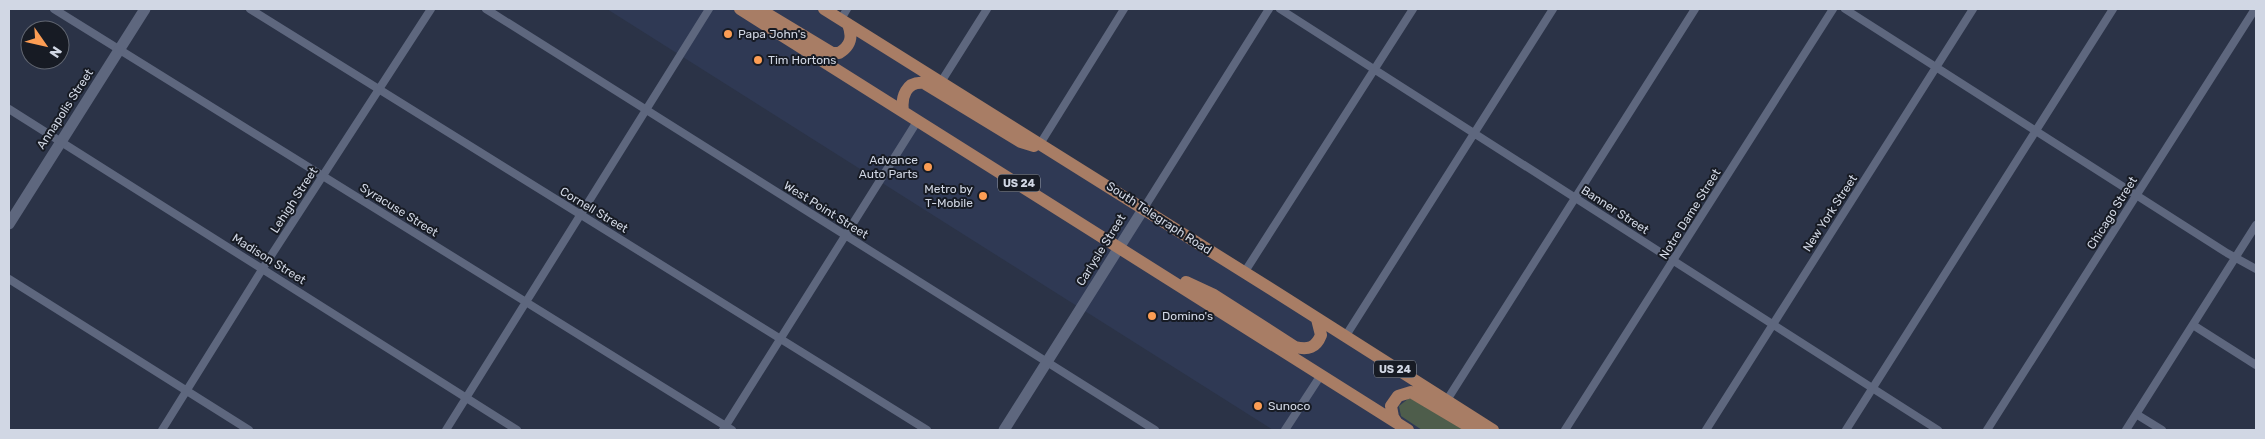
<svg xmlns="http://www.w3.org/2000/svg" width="2265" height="439" viewBox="0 0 2265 439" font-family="Rubik,sans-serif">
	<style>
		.built { fill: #2f3954 }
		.green { fill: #4e5d4b }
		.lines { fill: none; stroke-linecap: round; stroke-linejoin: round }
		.street { stroke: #5e677e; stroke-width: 8 }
		.secondary { stroke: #5e677e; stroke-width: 11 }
		.primary { stroke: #a87d65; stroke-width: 12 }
		.poi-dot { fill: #fc9d54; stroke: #171b24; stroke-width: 2 }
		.labels { text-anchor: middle; stroke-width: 4; stroke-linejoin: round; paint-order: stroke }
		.shield { fill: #171b24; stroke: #999faa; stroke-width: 1 }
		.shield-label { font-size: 11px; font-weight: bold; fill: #d1d7e4 }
		.poi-label { font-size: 12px; fill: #d1d7e4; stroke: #171b24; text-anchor: start }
		.street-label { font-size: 12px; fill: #d1d7e4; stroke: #171b24 }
	</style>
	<rect width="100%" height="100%" fill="#2b3347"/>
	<path class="built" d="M 607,9 L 824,9 L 1494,430 L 1273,430 Z"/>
	<path class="green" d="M 1408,399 L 1412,399 L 1468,430 L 1422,430 L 1401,416 L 1399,406 Z"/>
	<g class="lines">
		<path class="street" d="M 54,9 L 732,430
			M 250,9 L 927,430
			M 486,9 C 708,151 933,288 1155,430
			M 1280,9 L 1938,430
			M 1845,9 L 2227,253 L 2256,269
			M 841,19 L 847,9
			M 941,82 L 987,9
			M 9,109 L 517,430
			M 1040,144 L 1124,9
			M 1144,208 L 1269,9
			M 1244,273 L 1413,9
			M 9,279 L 249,430
			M 2193,325 L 2256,365
			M 1345,337 L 1553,9
			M 1447,400 L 1695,9
			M 2136,414 L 2162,430
			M 162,430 L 263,268 L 431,9
			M 446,430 L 709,9
			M 723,430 L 918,120
			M 1285,430 L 1321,375
			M 1565,430 L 1833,9
			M 1706,430 L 1973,9
			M 1846,430 L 2113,9
			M 1987,430 L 2255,9
			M 2126,430 L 2256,225"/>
		<path class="secondary" d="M 9,224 L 145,9
			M 1004,430 L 1144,208"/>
		<path class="primary" d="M 740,9 L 1408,430
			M 759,9 L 832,53 L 839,53 C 851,46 853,37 848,24
			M 824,9 C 1047,148 1271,288 1493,430
			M 903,111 C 901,97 906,81 924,83 L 1021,142 L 1034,146
			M 1186,282 L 1214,295 L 1295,347 C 1308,350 1316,348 1321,335 L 1317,319
			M 1397,423 L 1393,417 L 1391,406 L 1398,396 L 1411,392 L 1475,430"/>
	</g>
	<g class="poi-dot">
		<circle cx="728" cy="34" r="5"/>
		<circle cx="758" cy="60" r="5"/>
		<circle cx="928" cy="167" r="5"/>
		<circle cx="983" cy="196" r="5"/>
		<circle cx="1152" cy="316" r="5"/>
		<circle cx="1258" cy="406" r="5"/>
	</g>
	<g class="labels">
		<g class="shield">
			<rect x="998" y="174.5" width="42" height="17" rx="4"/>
			<rect x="1374" y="360.5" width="42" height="17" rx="4"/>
		</g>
		<g class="shield-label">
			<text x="1019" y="187">US 24</text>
			<text x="1395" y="373">US 24</text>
		</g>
		<g class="poi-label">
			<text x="738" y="38">Papa John's</text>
			<text x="768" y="64">Tim Hortons</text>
			<text x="918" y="164" text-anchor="end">Advance<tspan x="918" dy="14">Auto Parts</tspan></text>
			<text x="973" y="193" text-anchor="end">Metro by<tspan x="973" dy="14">T-Mobile</tspan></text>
			<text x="1162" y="320">Domino's</text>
			<text x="1268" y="410">Sunoco</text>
		</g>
		<g class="street-label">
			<text transform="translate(65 109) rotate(-57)" y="4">Annapolis Street</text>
			<text transform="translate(294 200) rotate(-57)" y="4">Lehigh Street</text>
			<text transform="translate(399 210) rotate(32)" y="4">Syracuse Street</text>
			<text transform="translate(594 210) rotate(31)" y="4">Cornell Street</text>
			<text transform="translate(826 210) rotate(32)" y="4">West Point Street</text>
			<text transform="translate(1615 210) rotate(33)" y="4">Banner Street</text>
			<text transform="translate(1830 213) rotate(-57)" y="4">New York Street</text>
			<text transform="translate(2112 213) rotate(-58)" y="4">Chicago Street</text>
			<text transform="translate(1690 214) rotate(-58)" y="4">Notre Dame Street</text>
			<text transform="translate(1159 218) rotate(33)" y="4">South Telegraph Road</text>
			<text transform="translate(1101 250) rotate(-58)" y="4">Carlysle Street</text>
			<text transform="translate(269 259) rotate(32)" y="4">Madison Street</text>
		</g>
	</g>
	<rect width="2265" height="439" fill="none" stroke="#d1d7e4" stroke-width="20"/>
	<g transform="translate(45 45) rotate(124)"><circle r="24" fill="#171b24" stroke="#616671"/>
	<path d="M0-4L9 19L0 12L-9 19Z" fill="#fc9d54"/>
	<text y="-8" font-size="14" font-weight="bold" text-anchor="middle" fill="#d1d7e4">N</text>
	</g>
</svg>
